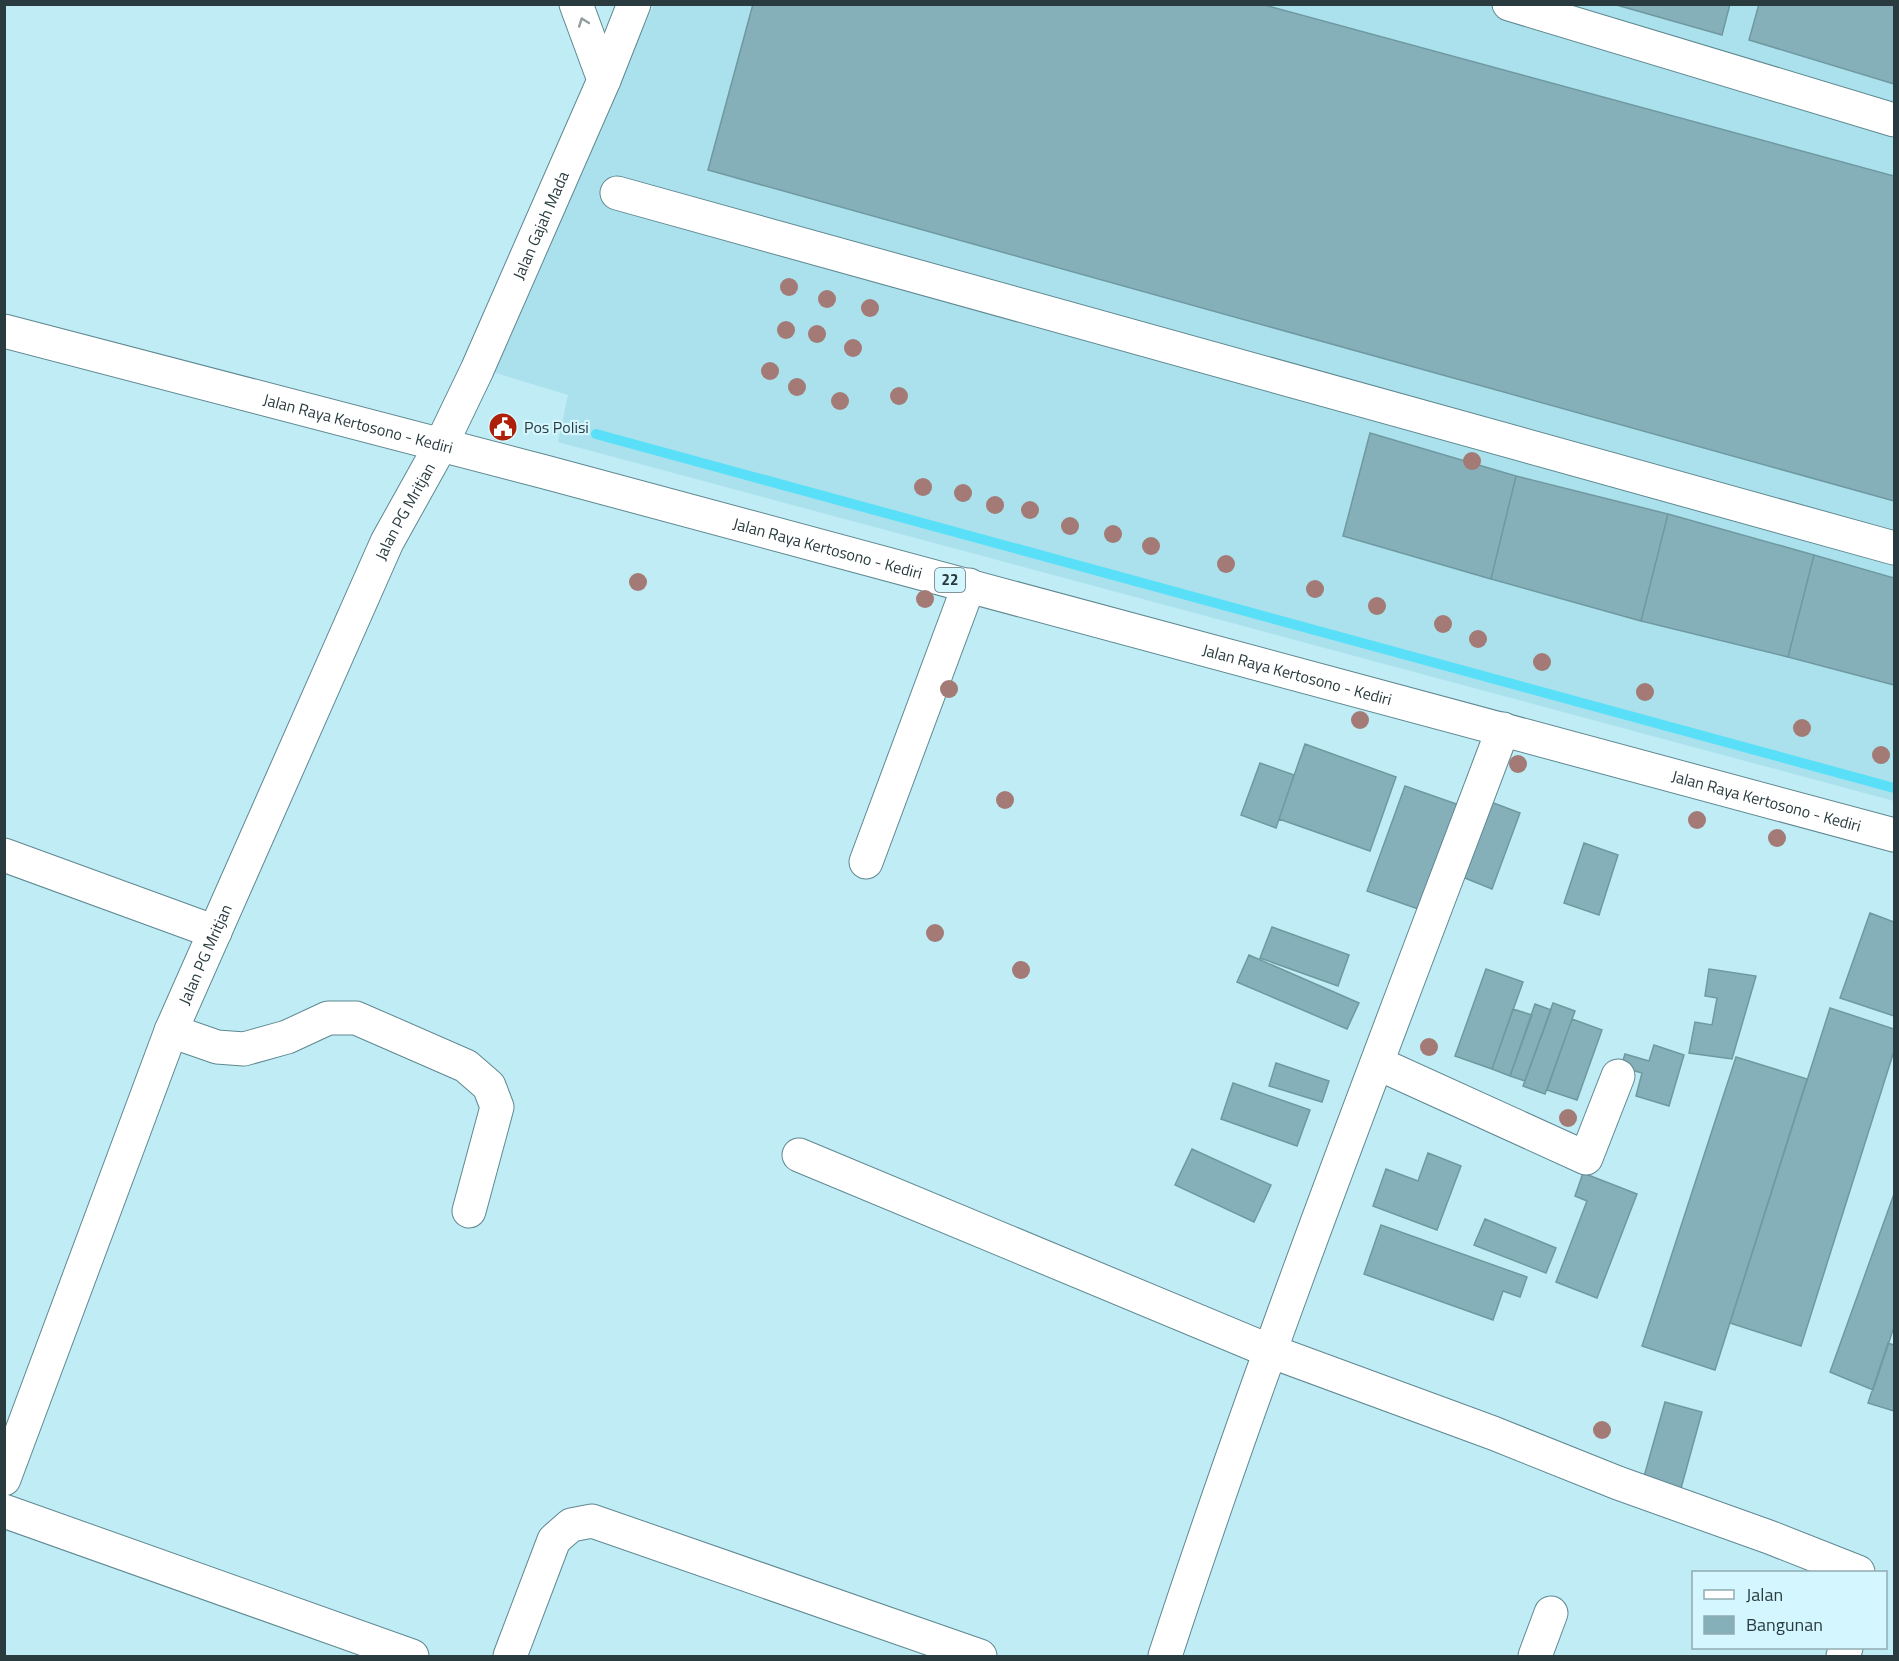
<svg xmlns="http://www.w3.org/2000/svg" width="1899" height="1661" viewBox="0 0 1899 1661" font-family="'Titillium Web',sans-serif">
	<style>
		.built { fill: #abe1ec }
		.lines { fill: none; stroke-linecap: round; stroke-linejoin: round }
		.stream { stroke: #5adff8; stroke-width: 10 }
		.building { fill: #85b0b9; stroke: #6f99a1; stroke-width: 1.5 }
		.minor-casing { stroke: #5f8891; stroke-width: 35 }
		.major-casing { stroke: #5f8891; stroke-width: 35 }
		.highway-casing { stroke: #5f8891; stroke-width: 35 }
		.minor { stroke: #fff; stroke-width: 33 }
		.major { stroke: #fff; stroke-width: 33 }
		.highway { stroke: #fff; stroke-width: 33 }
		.tree { fill: #a37a75 }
		.oneway { stroke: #949d9e }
		.labels { text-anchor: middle; stroke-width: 4.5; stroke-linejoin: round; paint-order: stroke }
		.shield { fill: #d4f7ff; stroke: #5c7378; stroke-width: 1.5 }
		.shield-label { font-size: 15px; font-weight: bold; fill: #293b3e }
		.street-label { font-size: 16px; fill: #293b3e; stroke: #d4f7ff }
		.poi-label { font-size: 16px; fill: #293b3e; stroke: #d4f7ff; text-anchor: start }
	</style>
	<rect width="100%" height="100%" fill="#bfecf5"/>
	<path class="built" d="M 654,5 L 1894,5 L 1894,801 L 558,442 L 568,395 L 486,370 Z"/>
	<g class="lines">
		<path class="stream" d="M 596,434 L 1894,788"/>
	</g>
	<path class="building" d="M 753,4 L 1261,4 L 1894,176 L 1894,501 L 708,170 Z
		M 1613,4 L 1730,4 L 1722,35 Z
		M 1759,4 L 1894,4 L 1894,84 L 1749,40 Z
		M 1370,433 L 1516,476 L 1491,579 L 1343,536 Z
		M 1516,476 L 1668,514 L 1641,621 L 1491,579 Z
		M 1668,514 L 1814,555 L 1788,657 L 1641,621 Z
		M 1814,555 L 1894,578 L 1894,685 L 1788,657 Z
		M 1305,744 L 1396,777 L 1370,851 L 1279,819 Z
		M 1260,763 L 1294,775 L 1276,828 L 1241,815 Z
		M 1405,786 L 1462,806 L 1424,911 L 1367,891 Z
		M 1483,799 L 1520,813 L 1492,889 L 1455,874 Z
		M 1584,843 L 1618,855 L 1599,915 L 1564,903 Z
		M 1870,913 L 1894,922 L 1894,1016 L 1840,998 Z
		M 1272,927 L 1349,955 L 1338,986 L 1260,958 Z
		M 1249,955 L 1359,1003 L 1347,1029 L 1237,982 Z
		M 1486,969 L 1523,982 L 1492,1069 L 1455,1056 Z
		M 1709,969 L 1756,976 L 1732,1059 L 1689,1053 L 1695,1022 L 1712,1025 L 1717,998 L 1705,996 Z
		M 1553,1003 L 1575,1011 L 1545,1094 L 1523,1086 Z
		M 1535,1004 L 1551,1010 L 1525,1081 L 1510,1076 Z
		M 1830,1008 L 1894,1029 L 1894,1051 L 1801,1346 L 1730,1323 Z
		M 1513,1009 L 1532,1015 L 1510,1076 L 1492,1069 Z
		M 1572,1019 L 1602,1030 L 1577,1100 L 1547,1090 Z
		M 1654,1045 L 1684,1055 L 1669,1106 L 1636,1096 L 1642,1073 L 1621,1067 L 1625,1054 L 1649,1061 Z
		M 1736,1057 L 1807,1079 L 1715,1370 L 1642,1346 Z
		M 1276,1063 L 1329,1081 L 1322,1102 L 1269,1086 Z
		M 1233,1083 L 1310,1110 L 1297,1146 L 1221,1119 Z
		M 1192,1149 L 1271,1185 L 1254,1222 L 1175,1185 Z
		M 1428,1153 L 1461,1166 L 1437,1230 L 1373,1206 L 1386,1169 L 1418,1181 Z
		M 1583,1173 L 1637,1194 L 1597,1298 L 1556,1282 L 1587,1201 L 1575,1196 Z
		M 1894,1194 L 1894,1327 L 1873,1390 L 1830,1372 Z
		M 1485,1219 L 1556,1248 L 1546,1273 L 1474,1245 Z
		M 1381,1225 L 1527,1277 L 1520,1297 L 1503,1291 L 1493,1320 L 1364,1274 Z
		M 1888,1343 L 1894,1345 L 1894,1411 L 1868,1403 Z
		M 1665,1402 L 1702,1412 L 1680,1492 L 1643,1480 Z"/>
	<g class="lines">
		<g class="minor-casing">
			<path id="minor" d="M 576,4 L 604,80
				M 1509,4 L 1894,120
				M 617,193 L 1894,548
				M 4,855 L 215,932
				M 866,862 L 969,585
				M 171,1031 L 217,1047 L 244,1049 L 287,1037 L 328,1018 L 356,1018 L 466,1066 L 489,1086 L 497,1107 L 469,1211
				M 1377,1063 L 1586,1158 L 1618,1076
				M 799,1155 L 1270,1351 L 1493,1433 L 1618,1483 L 1769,1537 L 1858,1572
				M 4,1511 L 412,1656
				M 510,1656 L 554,1540 L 571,1525 L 592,1521 L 980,1656
				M 1165,1656 C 1267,1344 1387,1037 1503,729
				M 1535,1656 L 1551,1613
				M 1843,1656 L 1846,1648"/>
		</g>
		<g class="major-casing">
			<g id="major">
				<path id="s1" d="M 4,1479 L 171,1031 L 387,542 L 441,445 L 477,370 L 604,80 L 634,4"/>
			</g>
		</g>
		<g class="highway-casing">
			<g id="highway">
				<path id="s2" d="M 4,331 L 545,472 L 1894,835"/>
			</g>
		</g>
		<use href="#minor" class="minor"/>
		<use href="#major" class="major"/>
		<use href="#highway" class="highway"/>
	</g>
	<g class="tree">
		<circle cx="789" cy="287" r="9"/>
		<circle cx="827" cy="299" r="9"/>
		<circle cx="870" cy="308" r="9"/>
		<circle cx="786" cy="330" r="9"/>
		<circle cx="817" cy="334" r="9"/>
		<circle cx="853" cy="348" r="9"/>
		<circle cx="770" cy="371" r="9"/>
		<circle cx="797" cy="387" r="9"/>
		<circle cx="899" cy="396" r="9"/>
		<circle cx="840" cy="401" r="9"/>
		<circle cx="1472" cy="461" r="9"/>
		<circle cx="923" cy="487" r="9"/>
		<circle cx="963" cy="493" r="9"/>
		<circle cx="995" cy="505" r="9"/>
		<circle cx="1030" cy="510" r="9"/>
		<circle cx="1070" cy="526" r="9"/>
		<circle cx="1113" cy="534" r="9"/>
		<circle cx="1151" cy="546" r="9"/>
		<circle cx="1226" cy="564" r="9"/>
		<circle cx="638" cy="582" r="9"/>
		<circle cx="1315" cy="589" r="9"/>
		<circle cx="925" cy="599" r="9"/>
		<circle cx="1377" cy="606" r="9"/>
		<circle cx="1443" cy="624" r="9"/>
		<circle cx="1478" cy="639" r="9"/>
		<circle cx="1542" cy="662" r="9"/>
		<circle cx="949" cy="689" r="9"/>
		<circle cx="1645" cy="692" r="9"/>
		<circle cx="1360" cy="720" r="9"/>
		<circle cx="1802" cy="728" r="9"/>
		<circle cx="1881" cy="755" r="9"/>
		<circle cx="1518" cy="764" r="9"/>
		<circle cx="1005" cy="800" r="9"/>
		<circle cx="1697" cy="820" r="9"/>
		<circle cx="1777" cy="838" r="9"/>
		<circle cx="935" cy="933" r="9"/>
		<circle cx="1021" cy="970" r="9"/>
		<circle cx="1429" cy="1047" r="9"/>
		<circle cx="1568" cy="1118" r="9"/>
		<circle cx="1602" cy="1430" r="9"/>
	</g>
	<defs><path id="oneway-chevron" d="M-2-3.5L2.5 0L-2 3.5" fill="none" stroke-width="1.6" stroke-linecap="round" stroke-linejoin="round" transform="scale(1.5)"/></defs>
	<use class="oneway" href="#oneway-chevron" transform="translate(583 22) rotate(-110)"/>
	<defs>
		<g id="civic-disc" transform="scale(1.5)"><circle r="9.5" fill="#ad1f08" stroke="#d4f7ff"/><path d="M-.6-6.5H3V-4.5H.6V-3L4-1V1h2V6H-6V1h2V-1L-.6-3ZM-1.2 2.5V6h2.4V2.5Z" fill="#fff"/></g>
	</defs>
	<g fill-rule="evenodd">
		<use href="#civic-disc" x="503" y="427"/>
	</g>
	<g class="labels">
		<rect class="shield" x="935" y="568" width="30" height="24" rx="4.5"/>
		<g class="shield-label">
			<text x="950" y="585">22</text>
		</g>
		<g class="street-label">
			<text dy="6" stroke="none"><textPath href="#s1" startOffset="1365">Jalan Gajah Mada</textPath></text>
			<text dy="6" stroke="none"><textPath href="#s2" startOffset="366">Jalan Raya Kertosono - Kediri</textPath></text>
			<text dy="6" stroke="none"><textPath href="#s1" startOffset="1048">Jalan PG Mritjan</textPath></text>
			<text dy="6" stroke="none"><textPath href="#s2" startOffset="852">Jalan Raya Kertosono - Kediri</textPath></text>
			<text dy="6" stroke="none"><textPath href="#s2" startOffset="1338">Jalan Raya Kertosono - Kediri</textPath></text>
			<text dy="6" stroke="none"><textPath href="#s2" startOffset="1824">Jalan Raya Kertosono - Kediri</textPath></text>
			<text dy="6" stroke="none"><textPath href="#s1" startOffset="562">Jalan PG Mritjan</textPath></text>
		</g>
		<g class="poi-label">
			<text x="524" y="433">Pos Polisi</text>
		</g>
	</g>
	<rect width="1899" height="1661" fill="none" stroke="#293b3e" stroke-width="12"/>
	<rect x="1692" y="1571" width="195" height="78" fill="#d4f7ff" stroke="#90acb2" stroke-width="1.5"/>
	<rect x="1704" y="1590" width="30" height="9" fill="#ffffff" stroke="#90acb2" stroke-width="1.5"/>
	<text x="1746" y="1601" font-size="18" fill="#293b3e">Jalan</text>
	<rect x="1704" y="1616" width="30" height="18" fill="#85b0b9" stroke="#90acb2" stroke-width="1.5"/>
	<text x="1746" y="1631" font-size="18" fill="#293b3e">Bangunan</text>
</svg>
